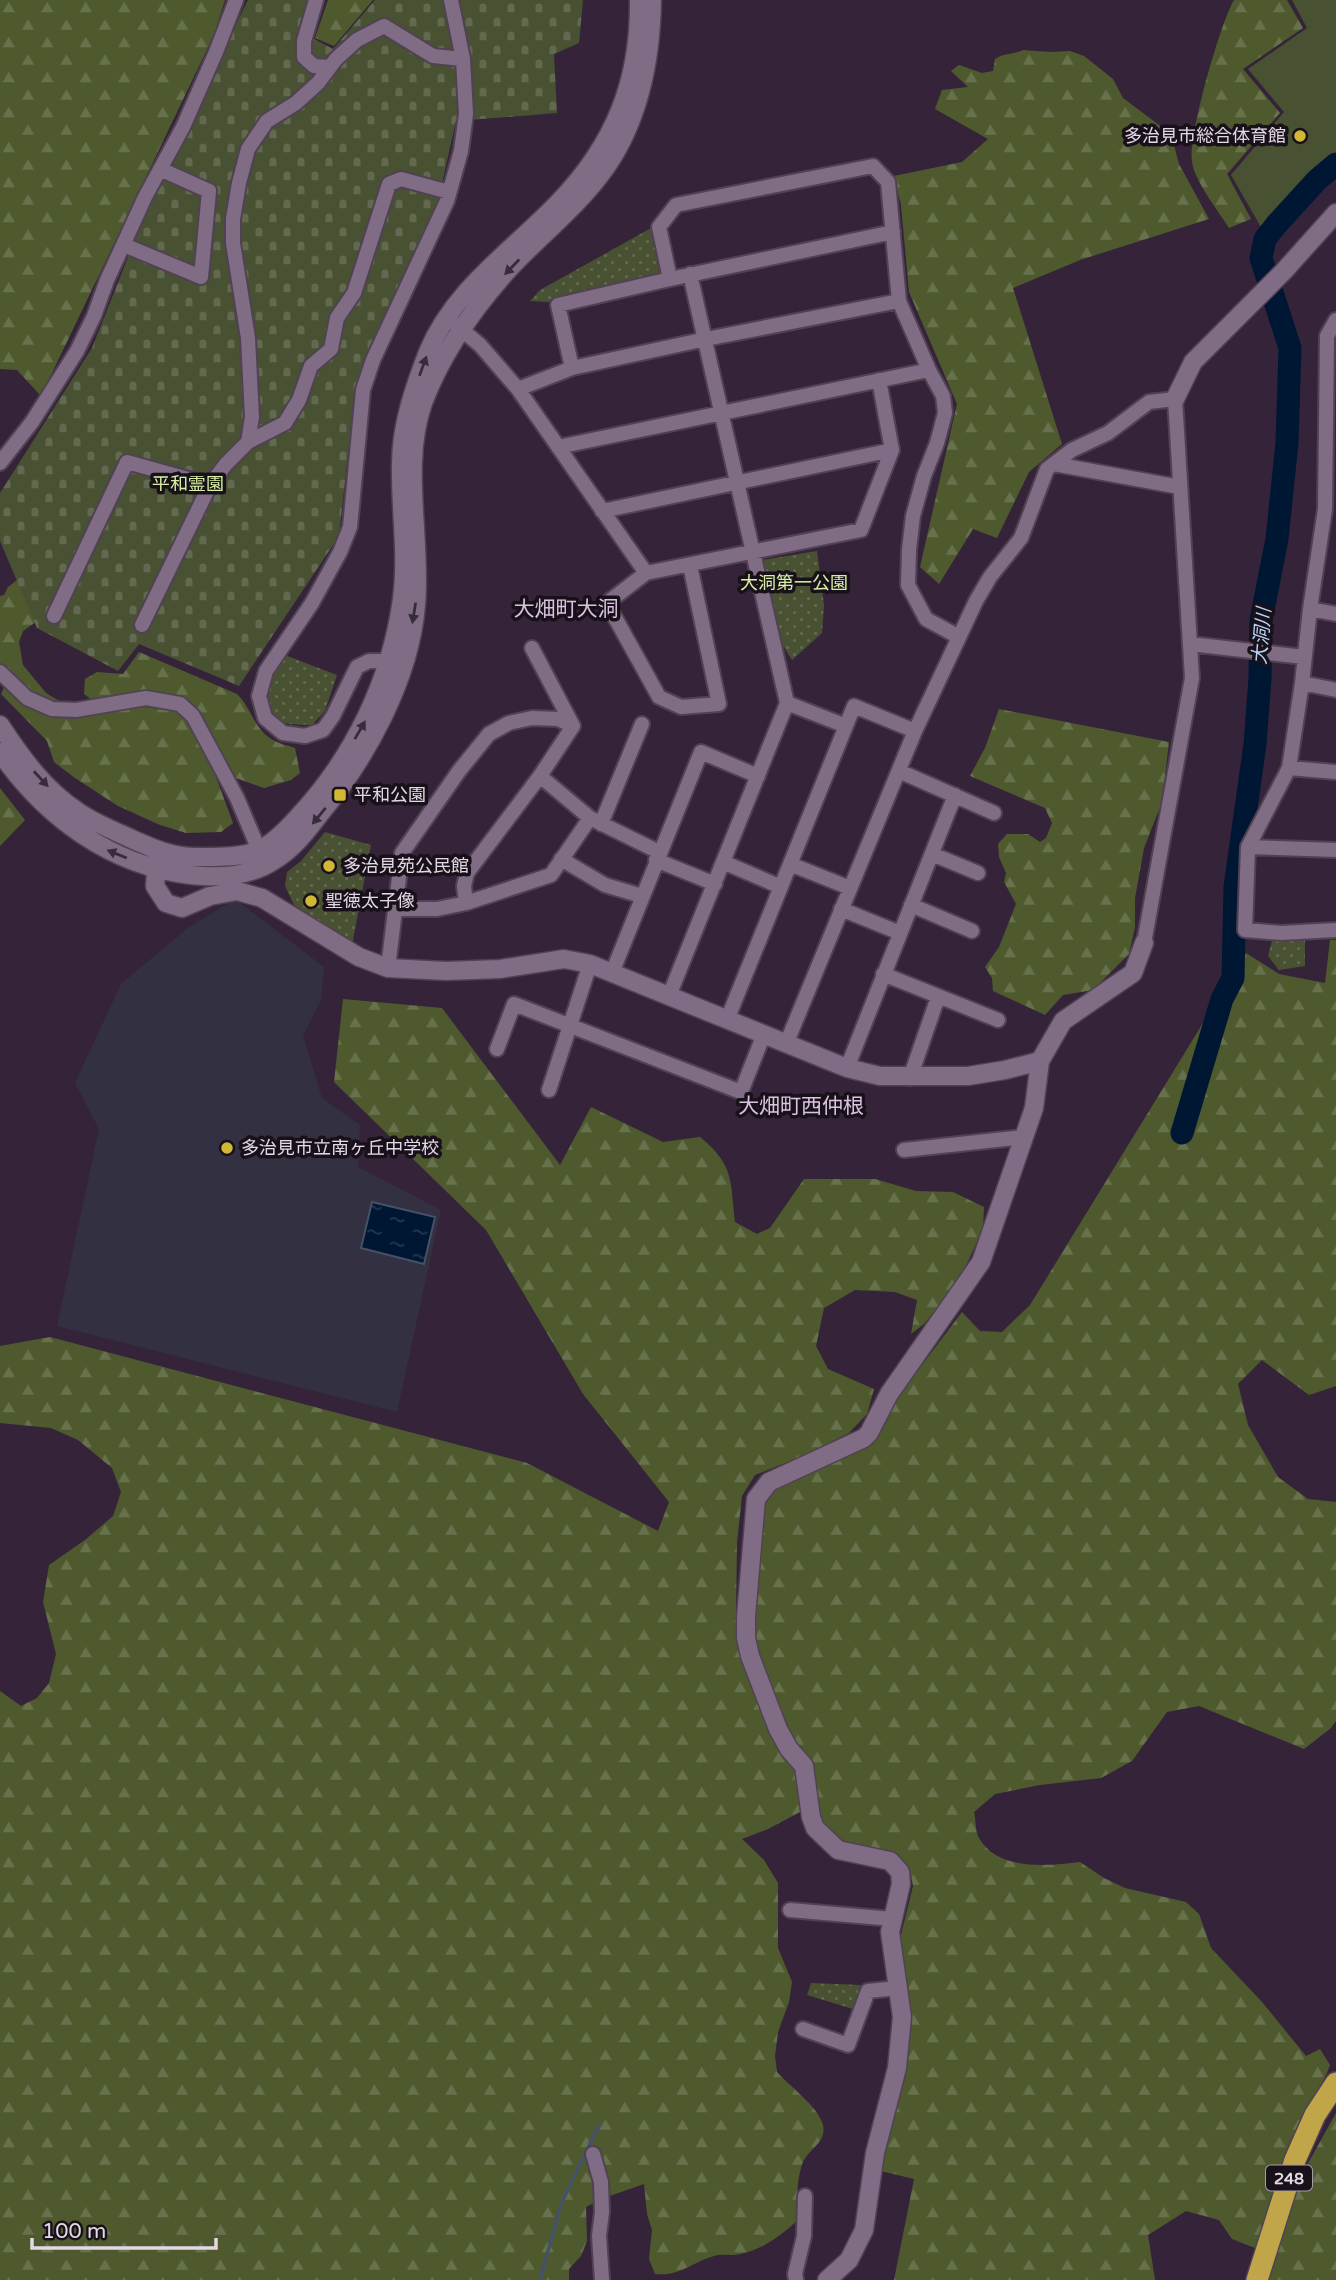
<svg xmlns="http://www.w3.org/2000/svg" width="1336" height="2280" viewBox="0 0 1336 2280" font-family="'Varela Round','Noto Sans JP',sans-serif">
	<style>
		.education { fill: #333041 }
		.grass { fill: url(#grass-dots) }
		.forest { fill: url(#forest-firs) }
		.cemetery { fill: url(#cemetery-stones) }
		.garden { fill: #485132 }
		.water { fill: url(#water-ripples); stroke: #445169; stroke-width: 2 }
		.lines { fill: none; stroke-linecap: round; stroke-linejoin: round }
		.stream { stroke: #445169; stroke-width: 3.5 }
		.river { stroke: #001734; stroke-width: 23 }
		.street-casing { stroke: #504253; stroke-width: 18 }
		.secondary-casing { stroke: #504253; stroke-width: 21 }
		.highway-casing { stroke: #504253; stroke-width: 24 }
		.street { stroke: #806c85; stroke-width: 14 }
		.secondary { stroke: #806c85; stroke-width: 18 }
		.highway { stroke: #c0a549; stroke-width: 21 }
		.oneway { fill: #372c3a }
		.poi-dot { fill: #d2b635; stroke: #18111a; stroke-width: 2.5 }
		.labels { text-anchor: middle; stroke-width: 7; stroke-linejoin: round; paint-order: stroke }
		.shield { fill: #18111a; stroke: #a69ca8; stroke-width: 2 }
		.shield-label { font-size: 16px; font-weight: bold; fill: #e3d8e5 }
		.poi-label { font-size: 18px; fill: #e3d8e5; stroke: #18111a; text-anchor: start }
		.park-label { font-size: 18px; fill: #d9efa6; stroke: #18111a }
		.water-label { font-size: 19px; font-style: italic; fill: #b5d4f7; stroke: #18111a }
		.quarter-label { font-size: 21px; fill: #d9c3df; stroke: #18111a }
	</style>
	<defs>
		<pattern id="grass-dots" width="8" height="8" patternUnits="userSpaceOnUse" patternTransform="scale(1.75)"><rect width="8" height="8" fill="#485132"/><path d="M2 2h.1M6 6h.1" fill="none" stroke="#626950" stroke-width="1.8" stroke-linecap="round"/></pattern>
		<pattern id="forest-firs" width="22" height="20" patternUnits="userSpaceOnUse" patternTransform="scale(1.75)"><rect width="22" height="20" fill="#4e5a2e"/><path d="M5 1l3.5 6h-7zM16 11l3.5 6h-7z" fill="#67714c"/></pattern>
		<pattern id="cemetery-stones" width="16" height="16" patternUnits="userSpaceOnUse" patternTransform="scale(1.75)"><rect width="16" height="16" fill="#485132"/><path d="M2 7V4a2 2 0 0 1 4 0v3zM10 15v-3a2 2 0 0 1 4 0v3z" fill="#626950"/></pattern>
		<pattern id="water-ripples" width="26" height="14" patternUnits="userSpaceOnUse" patternTransform="scale(1.75)"><rect width="26" height="14" fill="#001734"/><path d="M2 4q2-2 4 0t4 0M15 11q2-2 4 0t4 0" fill="none" stroke="#253851"/></pattern>
	</defs>
	<rect width="100%" height="100%" fill="#352439"/>
	<path class="education" d="M 235,899 L 324,967 L 321,1000 L 303,1036 L 322,1098 L 360,1125 L 358,1167 L 441,1210 L 397,1412 L 57,1326 L 99,1129 L 75,1083 L 121,984 L 188,928 Z"/>
	<path class="grass" d="M 653,227 L 663,269 L 658,277 L 548,302 L 530,301 L 540,290 Z
		M 817,551 L 824,605 L 822,633 L 792,660 L 780,641 L 762,560 Z
		M 282,654 L 337,675 L 325,711 L 312,725 C 303,724 291,726 283,722 C 251,707 267,675 282,654 Z
		M 325,832 L 371,845 L 352,945 L 294,905 L 285,886 L 287,872 L 301,861 Z
		M 1305,935 L 1305,966 L 1279,970 L 1268,956 L 1273,937 Z
		M 811,1983 L 861,1985 L 853,2009 L 807,1995 Z"/>
	<path class="forest" d="M 0,0 L 225,0 L 213,37 L 41,396 L 17,370 L 0,369 Z
		M 328,0 L 373,0 L 334,46 L 315,38 Z
		M 1234,0 L 1287,0 L 1303,28 L 1243,69 L 1280,113 L 1227,174 L 1251,219 L 1229,228 C 1218,210 1195,182 1192,162 C 1188,136 1220,24 1234,0 Z
		M 1023,50 L 1050,52 L 1070,51 L 1084,56 L 1113,79 L 1123,98 L 1171,134 L 1179,164 L 1209,219 L 1080,260 L 1013,288 L 1062,444 L 1029,472 L 997,538 L 973,529 L 939,584 L 920,567 L 957,404 L 909,292 L 901,205 L 894,176 L 962,162 L 988,139 L 935,109 L 942,90 L 968,87 L 951,71 L 959,65 L 982,73 L 993,71 L 995,59 C 1003,53 1013,55 1023,50 Z
		M 25,574 L 43,617 L 23,631 L 19,642 L 23,665 L 46,693 L 66,705 C 33,706 21,689 0,667 L 0,596 L 4,595 L 8,587 Z
		M 139,652 L 237,694 C 251,707 255,731 273,740 C 279,744 288,745 295,748 L 300,773 L 291,780 L 264,788 L 233,777 L 197,713 L 153,694 L 92,700 L 84,694 L 85,679 L 97,672 L 123,674 Z
		M 5,685 L 38,709 C 62,708 156,697 173,708 C 199,724 222,793 233,823 L 221,832 L 186,833 L 160,825 L 118,806 L 75,778 L 54,762 L 47,741 L 1,694 Z
		M 999,709 L 1169,742 L 1162,802 L 1144,848 L 1135,898 L 1135,927 L 1129,954 L 1093,990 L 1063,995 L 1045,1015 L 993,991 L 992,978 L 985,967 L 999,947 L 1016,904 L 1004,882 L 1006,873 L 999,857 L 998,844 L 1007,834 L 1028,834 L 1040,842 L 1046,838 L 1052,823 L 1045,808 L 970,776 L 985,748 Z
		M 0,788 L 25,820 L 0,846 Z
		M 1330,940 L 1336,940 L 1336,1386 L 1309,1395 L 1262,1360 L 1238,1384 L 1248,1425 L 1278,1477 L 1308,1499 L 1336,1502 L 1336,1721 L 1331,1728 L 1304,1749 L 1199,1706 L 1167,1712 L 1132,1761 L 1101,1778 L 1040,1785 L 995,1794 L 974,1812 C 976,1819 975,1832 979,1838 C 997,1871 1049,1866 1080,1862 L 1104,1878 L 1125,1888 L 1186,1902 L 1199,1914 L 1211,1948 L 1262,2002 L 1306,2056 L 1320,2049 L 1330,2065 C 1322,2088 1306,2106 1297,2128 C 1280,2167 1268,2208 1255,2248 L 1232,2239 L 1219,2220 L 1186,2211 L 1148,2235 L 1155,2280 L 894,2280 L 914,2179 L 877,2170 L 908,2046 L 910,2007 L 900,1939 L 913,1886 L 911,1876 L 902,1862 L 839,1840 L 820,1823 L 810,1758 L 787,1731 L 762,1668 L 754,1637 L 752,1613 L 761,1512 L 773,1489 L 868,1447 L 882,1430 L 900,1394 L 962,1312 L 980,1331 L 1002,1332 L 1030,1305 L 1246,953 L 1279,974 L 1325,983 Z
		M 343,999 L 442,1008 L 560,1165 L 591,1107 L 663,1142 L 700,1137 C 735,1166 730,1181 735,1222 L 757,1234 L 770,1228 L 804,1179 L 875,1179 L 916,1191 L 953,1192 L 984,1207 L 983,1229 L 958,1283 L 924,1324 L 911,1334 L 917,1300 L 895,1292 L 855,1290 L 824,1308 L 816,1346 L 828,1369 L 874,1389 L 867,1414 L 849,1433 L 803,1456 L 755,1475 L 742,1496 L 737,1542 L 736,1612 L 737,1637 L 743,1656 L 797,1774 L 800,1812 L 768,1829 L 742,1839 L 764,1860 L 778,1883 L 778,1948 L 792,1982 L 789,2002 L 778,2032 L 775,2056 L 777,2072 C 790,2087 818,2106 823,2125 C 827,2142 809,2149 803,2162 C 796,2180 797,2202 797,2221 C 780,2236 762,2250 740,2254 C 733,2256 725,2254 718,2255 C 694,2260 681,2277 655,2274 L 649,2259 L 652,2230 L 647,2214 L 644,2184 L 601,2199 L 586,2207 L 587,2241 L 581,2256 L 569,2269 L 569,2280 L 0,2280 L 0,1691 L 21,1706 L 37,1698 L 49,1683 L 56,1654 L 43,1602 L 49,1565 L 85,1540 L 113,1516 L 121,1492 L 112,1468 L 78,1440 L 51,1428 L 0,1423 L 0,1346 L 50,1337 L 527,1463 L 658,1531 L 669,1502 L 583,1394 L 486,1230 L 334,1082 Z
		M 1336,2113 L 1336,2280 L 1268,2280 L 1302,2174 Z"/>
	<path class="cemetery" d="M 248,0 L 325,0 L 312,38 L 333,49 L 375,0 L 583,0 L 579,43 L 554,54 L 557,113 L 456,121 L 438,201 L 372,343 L 355,390 L 339,536 L 239,686 L 139,644 L 118,671 L 37,628 L 0,541 L 0,493 L 92,348 L 159,179 Z"/>
	<path class="garden" d="M 1292,0 L 1336,0 L 1336,159 L 1262,229 L 1231,175 L 1284,112 L 1248,69 L 1307,28 Z"/>
	<path class="water" d="M 372,1202 L 435,1217 L 424,1264 L 361,1248 Z"/>
	<g class="lines">
		<path class="stream" d="M 540,2280 L 561,2204 L 599,2125"/>
		<path class="river" d="M 1182,1133 L 1222,999 L 1233,978 L 1235,887 L 1255,744 L 1260,678 L 1261,620 L 1277,539 L 1287,443 L 1290,348 L 1261,258 L 1265,239 L 1276,225 L 1317,180 L 1336,164"/>
		<g class="street-casing">
			<path id="street" d="M 316,0 L 304,41 L 304,57 L 314,66 L 330,67
				M 124,245 L 201,277 L 209,191 L 160,169
				M 670,279 L 659,227 L 676,205 L 873,166 L 888,182 L 899,301 L 929,370 L 943,396 L 945,413 L 937,443 L 924,476 L 913,516 L 909,550 L 908,585 L 926,619 L 959,637
				M 1336,320 L 1327,336 L 1325,509 L 1310,609 L 1302,683 L 1289,768 L 1248,847 L 1245,930 L 1281,933 L 1336,930
				M 456,325 L 480,345 L 518,389 L 646,573
				M 572,368 L 558,305 L 670,279 L 893,232
				M 518,389 L 572,368 L 706,339 L 899,301
				M 248,442 L 285,423 L 299,400 L 311,366 L 331,349 L 337,318 L 354,293 L 389,184 L 401,179 L 449,192
				M 558,447 L 929,370
				M 0,463 L 32,422 L 77,351 L 94,316 L 107,280 L 145,197 L 183,127 L 216,52 L 236,0
				M 1054,464 L 1180,487
				M 602,511 L 892,450
				M 690,565 L 719,704 L 681,707 L 659,697 L 607,603 L 646,573 L 861,530 L 892,450 L 879,380
				M 1310,609 L 1336,614
				M 54,616 L 127,462 L 210,485
				M 142,625 L 210,485 L 226,464 L 248,442 L 252,417 L 248,338 L 233,243 L 233,219 L 239,183 L 248,149 L 267,121 L 296,103 L 318,83 L 336,59 L 357,40 L 384,26 L 433,56 L 463,59
				M 1190,644 L 1304,657
				M 388,661 L 369,661 L 357,667 L 333,716 L 323,730 L 305,736 L 283,733 L 265,718 L 259,696 L 266,671 L 312,603 L 340,552 L 350,527 L 363,390 L 373,360 L 447,201 L 461,151 L 466,114 L 463,59 L 451,0
				M 0,672 L 27,698 L 52,709 L 76,710 L 146,698 L 180,704 L 193,716 L 237,798 L 259,850
				M 1302,683 L 1336,690
				M 787,703 L 846,726
				M 1289,768 L 1336,772
				M 899,771 L 994,813
				M 540,776 L 590,818 L 659,852
				M 601,824 L 642,724
				M 1248,847 L 1336,850
				M 932,854 L 978,873
				M 561,859 L 605,885 L 642,896
				M 656,860 L 715,884
				M 723,862 L 781,887
				M 790,864 L 850,888
				M 466,903 L 464,886 L 467,873 L 540,776 L 573,726 L 532,648
				M 911,905 L 972,931
				M 395,909 L 437,909 L 466,903 L 551,875 L 590,818
				M 841,909 L 900,933
				M 388,968 L 402,853 L 459,771 L 489,734 L 509,723 L 532,718 L 558,719 L 573,726
				M 612,973 L 701,752 L 758,776
				M 883,974 L 998,1020
				M 669,996 L 787,703 L 690,274
				M 727,1020 L 854,706 L 915,731
				M 787,1042 L 915,731 L 976,601 L 990,577 L 1021,538 L 1047,469 L 1072,450 L 1108,433 L 1149,402 L 1175,399 L 1192,678 L 1144,943
				M 497,1049 L 514,1004 L 741,1092 L 764,1034
				M 847,1068 L 955,795
				M 910,1078 L 938,997
				M 549,1090 L 590,964
				M 904,1150 L 1024,1137
				M 790,1910 L 893,1919
				M 803,2029 L 848,2045 L 868,1991 L 898,1988
				M 593,2154 L 601,2182 L 602,2212 L 599,2236 L 602,2280
				M 796,2280 L 795,2274 L 804,2236 L 805,2196"/>
		</g>
		<g class="secondary-casing">
			<path id="secondary" d="M 1175,399 L 1193,362 L 1284,271 L 1336,213
				M 0,725 C 21,757 44,789 77,811 C 94,823 115,831 134,840 C 154,849 173,857 195,857 C 214,857 242,858 259,850 C 272,844 289,827 298,817 C 354,757 391,680 402,599 C 408,554 400,509 401,464 C 401,426 414,388 428,352 C 454,289 512,251 558,203 C 615,144 640,81 639,0
				M 0,752 C 45,817 111,866 191,875 C 219,878 249,877 273,861 C 292,850 306,832 319,815 C 366,759 410,679 416,605 C 422,540 401,465 423,403 C 441,355 473,309 507,271 C 539,236 578,207 606,167 C 640,118 651,59 652,0
				M 157,858 L 155,886 L 166,903 L 182,908 L 210,896 L 237,891 L 262,898 L 359,957 L 388,968 L 446,971 L 500,969 L 564,959 L 590,964 L 847,1068 L 880,1076 L 968,1076 L 1005,1070 L 1040,1061
				M 827,2280 L 849,2260 L 864,2230 L 875,2153 L 897,2068 L 902,2017 L 890,1932 L 901,1884 L 900,1872 L 890,1861 L 838,1850 L 815,1828 L 811,1817 L 804,1766 L 789,1749 L 778,1729 L 750,1656 L 746,1638 L 746,1617 L 756,1499 L 769,1482 L 864,1438 L 869,1433 L 889,1394 L 981,1262 L 1034,1108 L 1040,1061 L 1063,1021 L 1133,973 L 1144,943"/>
		</g>
		<g class="highway-casing">
			<path id="highway" d="M 1257,2280 L 1295,2160 L 1315,2115 L 1336,2083"/>
		</g>
		<use href="#street" class="street"/>
		<use href="#secondary" class="secondary"/>
		<use href="#highway" class="highway"/>
	</g>
	<defs><path id="oneway-solid" d="M-6-.8H1V-3.2L6.5 0L1 3.2V.8H-6Z" transform="scale(1.75)"/></defs>
	<g class="oneway">
		<use href="#oneway-solid" transform="translate(512 267) rotate(134)"/>
		<use href="#oneway-solid" transform="translate(423 366) rotate(-70)"/>
		<use href="#oneway-solid" transform="translate(414 613) rotate(99)"/>
		<use href="#oneway-solid" transform="translate(360 730) rotate(-60)"/>
		<use href="#oneway-solid" transform="translate(41 779) rotate(47)"/>
		<use href="#oneway-solid" transform="translate(319 816) rotate(129)"/>
		<use href="#oneway-solid" transform="translate(117 854) rotate(-158)"/>
	</g>
	<g class="poi-dot">
		<circle cx="1300" cy="136" r="7"/>
		<rect x="333" y="788" width="14" height="14" rx="3.5"/>
		<circle cx="329" cy="866" r="7"/>
		<circle cx="311" cy="901" r="7"/>
		<circle cx="227" cy="1148" r="7"/>
	</g>
	<g class="labels">
		<rect class="shield" x="1266" y="2165.5" width="46" height="25" rx="5"/>
		<g class="shield-label">
			<text x="1289" y="2184">248</text>
		</g>
		<g class="poi-label">
			<text x="1286" y="142" text-anchor="end">多治見市総合体育館</text>
			<text x="354" y="801">平和公園</text>
			<text x="343" y="872">多治見苑公民館</text>
			<text x="325" y="907">聖徳太子像</text>
			<text x="241" y="1154">多治見市立南ヶ丘中学校</text>
		</g>
		<g class="park-label">
			<text x="188" y="490">平和霊園</text>
			<text x="794" y="589">大洞第一公園</text>
		</g>
		<g class="water-label">
			<text transform="translate(1261 636) rotate(-85)" y="7">大洞川</text>
		</g>
		<g class="quarter-label">
			<text x="566" y="616">大畑町大洞</text>
			<text x="801" y="1113">大畑町西仲根</text>
		</g>
	</g>
	<path d="M32 2238v10h184v-10" fill="none" stroke="#e3d8e5" stroke-width="3.5"/>
	<text x="42" y="2238" font-size="21" fill="#e3d8e5" stroke="#18111a" stroke-width="5" paint-order="stroke">100 m</text>
</svg>
